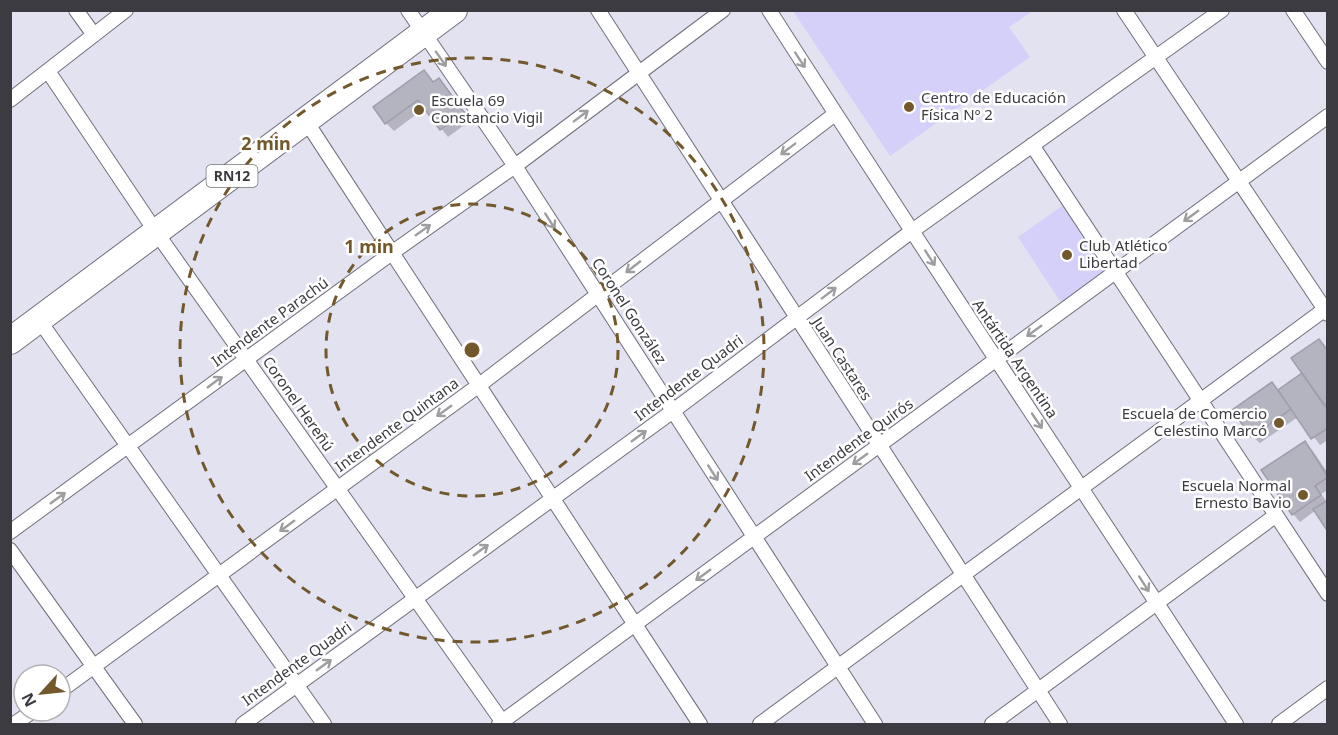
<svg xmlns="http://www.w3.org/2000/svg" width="1338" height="735" viewBox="0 0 1338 735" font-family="'Noto Sans',sans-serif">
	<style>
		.grass { fill: #d4d0f9 }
		.shadow { fill: #0003 }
		.building { fill: #b4b3c0; stroke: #9e9daa; stroke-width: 1.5 }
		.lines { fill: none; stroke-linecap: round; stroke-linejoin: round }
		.street-casing { stroke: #706f7b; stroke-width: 16 }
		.highway-casing { stroke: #706f7b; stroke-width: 28 }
		.street { stroke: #fff; stroke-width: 14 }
		.highway { stroke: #fff; stroke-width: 26 }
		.oneway { stroke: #9e9da0 }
		.ring { fill: none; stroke: #72582a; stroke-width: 3; stroke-dasharray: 10 8 }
		.poi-dot { fill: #72582a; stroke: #fff; stroke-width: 2 }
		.labels { text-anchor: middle; stroke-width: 5; stroke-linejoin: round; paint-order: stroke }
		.shield { fill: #fff; stroke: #76767a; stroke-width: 1.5 }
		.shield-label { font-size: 14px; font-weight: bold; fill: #3c3b41 }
		.poi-label { font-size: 15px; fill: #3c3b41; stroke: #fff; text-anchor: start }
		.street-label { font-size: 15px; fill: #3c3b41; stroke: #fff }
		.centre { fill: #72582a; stroke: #fff; stroke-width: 3 }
		.ring-label { font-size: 18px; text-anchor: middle; font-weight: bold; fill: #72582a; stroke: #fff; stroke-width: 5; stroke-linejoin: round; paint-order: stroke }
	</style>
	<rect width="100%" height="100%" fill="#e3e2f0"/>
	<path class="grass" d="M 793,11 L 1033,11 L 1009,27 L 1030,57 L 890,156 Z
		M 1069,201 L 1116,272 L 1065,309 L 1018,237 Z"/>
	<path class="shadow" d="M 424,72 L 434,83 L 439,80 L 447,88 L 471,120 L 448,137 L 425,108 L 394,131 L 386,123 Z
		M 1319,341 L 1328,350 L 1328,440 L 1320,445 L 1298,417 L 1260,443 L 1252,436 L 1272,384 L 1279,391 L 1304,373 Z
		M 1305,443 L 1312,450 L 1328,473 L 1328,490 L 1321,494 L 1327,502 L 1300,522 L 1293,514 Z"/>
	<path class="building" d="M 424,70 L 433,82 L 439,78 L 464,112 L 440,130 L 418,100 L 385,124 L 373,107 Z
		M 1319,339 L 1328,351 L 1328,402 L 1324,405 L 1291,358 Z
		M 1302,373 L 1328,410 L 1328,428 L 1311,439 L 1278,390 Z
		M 1272,382 L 1291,409 L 1251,437 L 1232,410 Z
		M 1305,441 L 1328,477 L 1315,486 L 1321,495 L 1292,515 L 1261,470 Z
		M 1328,500 L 1328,532 L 1313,509 Z"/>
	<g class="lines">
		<g class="street-casing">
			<path id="street" d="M 76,10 L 94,35
				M 408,10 L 515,166 L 875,724
				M 598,10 L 1060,724
				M 769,10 C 922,250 1081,486 1236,724
				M 1124,10 L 1328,314
				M 1293,10 L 1328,62
				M 48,71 L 156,232 L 504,724
				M 10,100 L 126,10
				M 306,121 L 700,724
				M 1032,145 L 1328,594
				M 39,320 L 324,724
				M 10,532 L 393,252 L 515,166 L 723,10
				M 10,550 L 135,724
				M 60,691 L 478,386 L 835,114
				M 14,724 L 33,711
				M 243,724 L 673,411 L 912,231 L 1222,10
				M 499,724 L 1328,116
				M 760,724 L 1328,307
				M 992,724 L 1275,516
				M 1279,724 L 1328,688"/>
		</g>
		<g class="highway-casing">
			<path id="highway" d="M 10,341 L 454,10"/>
		</g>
		<use href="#street" class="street"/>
		<use href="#highway" class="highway"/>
	</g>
	<defs><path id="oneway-shaft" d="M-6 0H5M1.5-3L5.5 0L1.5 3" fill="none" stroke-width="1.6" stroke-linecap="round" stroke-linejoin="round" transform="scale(1.5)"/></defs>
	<g class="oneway">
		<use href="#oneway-shaft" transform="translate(441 59) rotate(55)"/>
		<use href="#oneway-shaft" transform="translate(800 60) rotate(57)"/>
		<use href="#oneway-shaft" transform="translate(581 116) rotate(-37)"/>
		<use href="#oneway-shaft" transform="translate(788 149) rotate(143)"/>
		<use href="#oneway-shaft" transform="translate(1191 216) rotate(144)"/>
		<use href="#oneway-shaft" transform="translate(550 221) rotate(57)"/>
		<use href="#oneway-shaft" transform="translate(423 230) rotate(-35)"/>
		<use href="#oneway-shaft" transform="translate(930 258) rotate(57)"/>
		<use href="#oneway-shaft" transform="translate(633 267) rotate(142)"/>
		<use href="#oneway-shaft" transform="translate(829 293) rotate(-37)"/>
		<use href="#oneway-shaft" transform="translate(1034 331) rotate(144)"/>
		<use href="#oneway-shaft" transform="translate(215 382) rotate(-36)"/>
		<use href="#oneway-shaft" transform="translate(444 411) rotate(144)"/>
		<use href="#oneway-shaft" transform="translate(1037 421) rotate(56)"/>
		<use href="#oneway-shaft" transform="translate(639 436) rotate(-36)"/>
		<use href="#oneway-shaft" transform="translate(860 459) rotate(144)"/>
		<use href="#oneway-shaft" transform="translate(713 473) rotate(57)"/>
		<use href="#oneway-shaft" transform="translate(58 498) rotate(-36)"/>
		<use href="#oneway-shaft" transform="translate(287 526) rotate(144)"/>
		<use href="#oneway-shaft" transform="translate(481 550) rotate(-36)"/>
		<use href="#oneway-shaft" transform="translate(703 575) rotate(144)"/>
		<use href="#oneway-shaft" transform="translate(1144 584) rotate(57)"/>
		<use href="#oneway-shaft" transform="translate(324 665) rotate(-36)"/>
	</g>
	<g class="ring">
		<circle cx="472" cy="350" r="146"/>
		<circle cx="472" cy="350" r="292"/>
	</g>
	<g class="poi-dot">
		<circle cx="909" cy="107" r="6"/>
		<circle cx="419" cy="110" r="6"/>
		<circle cx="1067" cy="255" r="6"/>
		<circle cx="1279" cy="423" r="6"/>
		<circle cx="1303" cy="495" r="6"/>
	</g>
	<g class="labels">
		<rect class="shield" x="206.5" y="165" width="51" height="22" rx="4.5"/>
		<g class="shield-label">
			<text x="232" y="181">RN12</text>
		</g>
		<g class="poi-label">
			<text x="921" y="103">Centro de Educación<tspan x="921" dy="17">Física Nº 2</tspan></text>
			<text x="431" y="106">Escuela 69<tspan x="431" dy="17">Constancio Vigil</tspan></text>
			<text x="1079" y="251">Club Atlético<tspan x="1079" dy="17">Libertad</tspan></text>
			<text x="1267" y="419" text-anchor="end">Escuela de Comercio<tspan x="1267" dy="17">Celestino Marcó</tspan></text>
			<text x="1291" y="491" text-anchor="end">Escuela Normal<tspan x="1291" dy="17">Ernesto Bavio</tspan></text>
		</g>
		<g class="street-label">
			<text transform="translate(629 311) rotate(57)" y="5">Coronel González</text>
			<text transform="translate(270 322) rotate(-36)" y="5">Intendente Parachú</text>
			<text transform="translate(842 359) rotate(57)" y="5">Juan Castares</text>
			<text transform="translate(1015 359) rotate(56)" y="5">Antártida Argentina</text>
			<text transform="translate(689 378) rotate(-37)" y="5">Intendente Quadri</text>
			<text transform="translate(298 404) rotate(55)" y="5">Coronel Hereñú</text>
			<text transform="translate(397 425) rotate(-36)" y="5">Intendente Quintana</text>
			<text transform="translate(859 440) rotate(-36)" y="5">Intendente Quirós</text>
			<text transform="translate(297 664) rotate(-36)" y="5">Intendente Quadri</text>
		</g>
	</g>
	<circle cx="472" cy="350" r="9" class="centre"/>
	<g class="ring-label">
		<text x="266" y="150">2 min</text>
		<text x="369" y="253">1 min</text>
	</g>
	<rect width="1338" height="735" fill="none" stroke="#3c3b41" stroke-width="24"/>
	<g transform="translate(42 693) rotate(243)"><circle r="28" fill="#ffffff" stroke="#b1b1b3" stroke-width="1.5"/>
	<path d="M0-4.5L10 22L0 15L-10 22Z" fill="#72582a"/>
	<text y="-9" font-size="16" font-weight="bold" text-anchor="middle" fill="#3c3b41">N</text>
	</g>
</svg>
